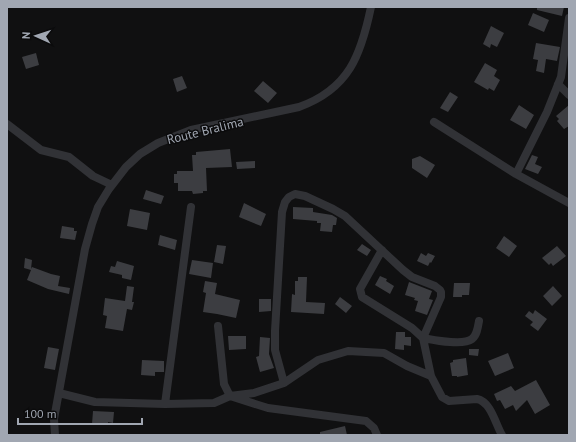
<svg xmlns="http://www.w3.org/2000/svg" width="576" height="442" viewBox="0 0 576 442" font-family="'PT Sans',sans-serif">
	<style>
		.building { fill: #3c3d41 }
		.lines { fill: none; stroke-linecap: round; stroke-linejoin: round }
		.minor { stroke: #313236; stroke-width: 8 }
		.labels { text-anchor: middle; stroke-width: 3; stroke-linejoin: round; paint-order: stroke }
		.street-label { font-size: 13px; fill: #a1a7b2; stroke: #0b0b0c }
	</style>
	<rect width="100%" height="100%" fill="#101011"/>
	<path class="building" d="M 537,7 L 564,7 L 562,16 L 537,10 Z
		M 533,13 L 549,20 L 544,32 L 528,25 Z
		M 491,26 L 504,33 L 497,47 L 491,44 L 490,48 L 483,44 Z
		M 536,43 L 560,47 L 557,61 L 546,59 L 544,73 L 536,71 L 538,60 L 533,59 Z
		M 36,53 L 39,65 L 26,69 L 22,57 Z
		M 485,63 L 497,70 L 494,76 L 500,80 L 494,91 L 489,88 L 488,90 L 474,82 Z
		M 182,76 L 187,88 L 177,92 L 173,79 Z
		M 263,81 L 277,93 L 268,103 L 254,91 Z
		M 450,92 L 458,97 L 448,112 L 440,108 Z
		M 519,105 L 534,115 L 526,129 L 510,120 Z
		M 569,105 L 569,126 L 564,129 L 557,121 L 559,119 L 556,116 Z
		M 230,149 L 232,167 L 206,168 L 207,191 L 203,191 L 203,193 L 193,194 L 192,191 L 178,191 L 178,183 L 174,183 L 174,174 L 177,174 L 177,171 L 193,171 L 192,155 L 196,155 L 196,152 Z
		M 532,155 L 538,157 L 535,164 L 542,167 L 538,174 L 525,169 Z
		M 420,156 L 435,165 L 427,178 L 412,168 L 412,159 Z
		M 255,161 L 255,168 L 237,169 L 236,162 Z
		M 146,190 L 164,196 L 161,204 L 143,199 Z
		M 244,203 L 266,214 L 261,226 L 239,217 Z
		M 293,207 L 313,208 L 313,212 L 332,215 L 337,218 L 336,225 L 333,225 L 332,232 L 320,231 L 321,223 L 317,223 L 317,221 L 293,219 Z
		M 130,209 L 150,213 L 147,230 L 127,226 Z
		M 62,226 L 74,228 L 74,231 L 77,231 L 75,240 L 60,238 Z
		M 160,235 L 177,240 L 175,250 L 158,245 Z
		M 504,236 L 517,246 L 509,257 L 496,248 Z
		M 362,244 L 371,250 L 367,256 L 357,250 Z
		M 217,245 L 226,246 L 223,264 L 214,262 Z
		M 557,246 L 566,256 L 553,266 L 551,263 L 549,265 L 542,258 Z
		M 421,253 L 426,256 L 428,253 L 435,256 L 431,263 L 430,262 L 428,266 L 417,261 Z
		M 25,258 L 32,260 L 31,269 L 32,267 L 51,274 L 60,276 L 58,286 L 70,288 L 69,294 L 48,289 L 27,280 L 31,270 L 24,268 Z
		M 192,260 L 213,263 L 211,278 L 189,274 Z
		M 117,261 L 134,266 L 131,280 L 122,278 L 122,275 L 109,272 L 111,266 L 115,267 Z
		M 380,276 L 387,279 L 386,281 L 394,286 L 390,294 L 375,285 Z
		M 298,277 L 307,277 L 306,302 L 325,303 L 324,314 L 291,312 L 292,294 L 295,295 L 295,281 L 298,281 Z
		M 205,281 L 217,283 L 215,294 L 240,300 L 236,318 L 217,314 L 203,312 L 206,293 L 203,292 Z
		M 409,282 L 432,291 L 429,299 L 433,300 L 427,315 L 415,311 L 418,301 L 414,300 L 415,298 L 405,295 Z
		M 454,283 L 470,283 L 469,295 L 462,295 L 462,297 L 453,297 Z
		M 127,286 L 134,287 L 132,302 L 134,302 L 132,310 L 127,309 L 123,331 L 105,328 L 107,316 L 103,315 L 105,298 L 125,301 Z
		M 553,286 L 562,296 L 552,306 L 543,296 Z
		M 340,297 L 352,306 L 346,313 L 335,304 Z
		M 259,299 L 271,299 L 271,311 L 259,312 Z
		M 535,310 L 547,319 L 538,331 L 530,325 L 533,322 L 525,316 L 529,311 L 533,314 Z
		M 396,332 L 405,332 L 405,337 L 411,337 L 411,346 L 404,345 L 404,350 L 395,349 Z
		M 228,336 L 246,336 L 246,349 L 229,350 Z
		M 260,337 L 270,338 L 269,354 L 274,368 L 260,372 L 256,357 L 259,356 Z
		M 48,347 L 59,349 L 55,370 L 44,368 Z
		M 469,349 L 479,349 L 478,356 L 469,355 Z
		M 508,353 L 514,368 L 495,376 L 488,361 Z
		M 466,358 L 468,375 L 457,377 L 457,376 L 452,376 L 450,363 L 453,362 L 453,360 Z
		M 142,360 L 164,361 L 164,372 L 155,372 L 155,376 L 141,375 Z
		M 536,380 L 550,405 L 535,414 L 527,400 L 516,411 L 513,405 L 505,409 L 500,400 L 497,401 L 494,394 L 511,386 L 515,391 Z
		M 93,411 L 114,412 L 113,423 L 108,422 L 108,425 L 92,424 Z
		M 345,426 L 347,435 L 320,435 L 320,432 Z"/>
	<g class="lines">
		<path class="minor" d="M 558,84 L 569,95
			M 434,122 L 516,174 L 569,203
			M 7,124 L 41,150 L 69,157 L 93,176 L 112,185
			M 516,174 L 547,112 L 561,77 L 569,18
			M 382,250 L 360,289 L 362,297 L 412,328 L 423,338 L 431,376 L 442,397 L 449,401 L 477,399 C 491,402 495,423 502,435
			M 218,326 L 224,384 L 230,396 L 268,408 L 366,421 L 374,428 L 377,435
			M 284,383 L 275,350 L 275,331 L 282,212 L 285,202 L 289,197 L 295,194 L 305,196 L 333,209 L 345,216 L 403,270 L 412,277 L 435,286 L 440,290 L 441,292 L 441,297 L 423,338 C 434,340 463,346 472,339 C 477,335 478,327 479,321
			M 59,393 L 95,402 L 165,404 L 214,403 L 230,396 L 254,393 L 284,383 L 318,360 L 348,351 L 384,353 L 407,366 L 431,376
			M 165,404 L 191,207
			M 55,435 L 54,419 L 85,249 L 92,224 L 98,207 L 109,189 L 126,167 L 140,154 L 158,143 L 191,130 L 299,107 C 349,89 361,55 371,7"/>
	</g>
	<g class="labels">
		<g class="street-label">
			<text transform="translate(205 130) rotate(-14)" y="5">Route Bralima</text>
		</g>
	</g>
	<rect width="576" height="442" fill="none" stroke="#a1a7b2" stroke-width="16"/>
	<g transform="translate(36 36) rotate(273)" stroke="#0b0b0c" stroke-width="3" paint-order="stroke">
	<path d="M0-3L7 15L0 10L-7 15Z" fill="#a1a7b2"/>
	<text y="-6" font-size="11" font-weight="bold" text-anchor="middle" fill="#a1a7b2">N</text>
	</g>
	<path d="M18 418v6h124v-6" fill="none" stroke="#a1a7b2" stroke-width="2"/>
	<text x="24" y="418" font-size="12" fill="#a1a7b2" stroke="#0b0b0c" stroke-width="3" paint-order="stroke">100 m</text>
</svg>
